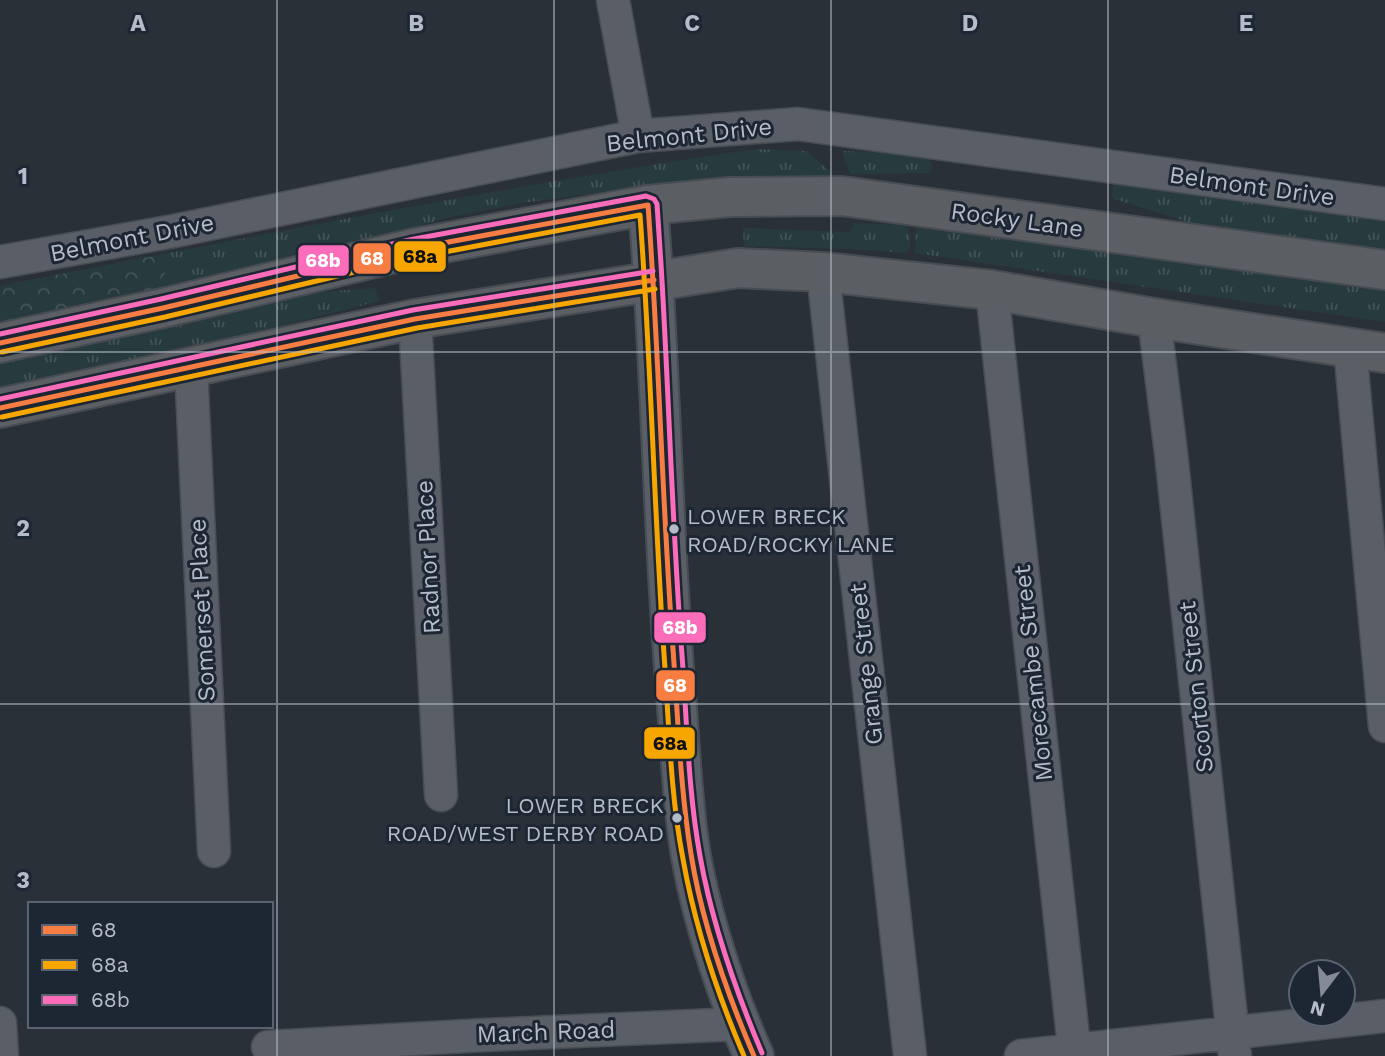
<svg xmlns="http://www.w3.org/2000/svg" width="1385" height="1056" viewBox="0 0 1385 1056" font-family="'Work Sans',sans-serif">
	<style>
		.grass { fill: url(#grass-tufts) }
		.forest { fill: url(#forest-crowns) }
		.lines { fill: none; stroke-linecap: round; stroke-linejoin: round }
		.minor-casing { stroke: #484c53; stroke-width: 35 }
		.tertiary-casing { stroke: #484c53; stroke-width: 42 }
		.trunk-casing { stroke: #474c53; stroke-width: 42 }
		.minor { stroke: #5a5e66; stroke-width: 32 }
		.tertiary { stroke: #5a5e66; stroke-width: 38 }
		.trunk { stroke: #5b5f64; stroke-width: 38 }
		.bus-1-casing { stroke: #1d2633; stroke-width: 10 }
		.bus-2-casing { stroke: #1d2633; stroke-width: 10 }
		.bus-3-casing { stroke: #1d2633; stroke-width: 10 }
		.bus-1 { stroke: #f77d43; stroke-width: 5 }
		.bus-2 { stroke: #f7a600; stroke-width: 5 }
		.bus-3 { stroke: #fb6dba; stroke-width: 5 }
		.grid { fill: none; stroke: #b4bcc9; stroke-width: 2; stroke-opacity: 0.55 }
		.bus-dot { fill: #b4bcc9; stroke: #1d2633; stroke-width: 2.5 }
		.labels { text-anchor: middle; stroke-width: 6; stroke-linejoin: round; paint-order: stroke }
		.bus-label { font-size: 22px; fill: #b4bcc9; stroke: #1d2633; text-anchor: start }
		.street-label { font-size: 24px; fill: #b4bcc9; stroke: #1d2633 }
		.grid-label { font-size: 23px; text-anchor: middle; font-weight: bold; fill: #b4bcc9; stroke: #1d2633; stroke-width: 6; stroke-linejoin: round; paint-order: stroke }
		.line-badge { stroke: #1d2633; stroke-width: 2.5 }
		.badge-label { font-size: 19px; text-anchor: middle; font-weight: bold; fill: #fff }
		.pale-badge-label { font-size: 19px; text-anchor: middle; font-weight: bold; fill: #111 }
	</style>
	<defs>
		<pattern id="grass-tufts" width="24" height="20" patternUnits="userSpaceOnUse" patternTransform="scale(1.75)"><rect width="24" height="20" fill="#273a3e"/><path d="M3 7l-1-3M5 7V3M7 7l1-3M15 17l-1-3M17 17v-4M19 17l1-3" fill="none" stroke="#445559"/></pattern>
		<pattern id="forest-crowns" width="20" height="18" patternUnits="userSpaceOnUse" patternTransform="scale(1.75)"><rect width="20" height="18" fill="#273a3e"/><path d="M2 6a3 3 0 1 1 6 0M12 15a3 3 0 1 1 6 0" fill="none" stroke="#445559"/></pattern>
	</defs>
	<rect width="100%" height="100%" fill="#2a3038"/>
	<path class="grass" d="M 755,149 L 806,151 L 841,181 L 716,179 L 670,183 L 522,203 L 455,216 L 352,245 L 153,295 L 0,286 C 251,237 502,186 755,149 Z
		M 842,151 L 921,154 L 929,157 L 932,166 L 929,173 L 850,174 Z
		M 1114,182 L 1385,220 L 1385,251 L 1201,226 L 1111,198 Z
		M 854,223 L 905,225 C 912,231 912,246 907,253 L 848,249 L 744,246 L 743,228 L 850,232 Z
		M 916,225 L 1385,287 L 1385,322 L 915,253 Z
		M 375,288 L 379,301 L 225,340 L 0,389 L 0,362 L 308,293 Z"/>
	<path class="forest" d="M 164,254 L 166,292 L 0,327 L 0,286 Z"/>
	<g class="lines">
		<g class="minor-casing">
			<path id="minor" d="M 613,0 L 638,136
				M 0,262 L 174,231 L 638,136 L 798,124 L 1385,204
				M 823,272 L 910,1056
				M 992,290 L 1075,1056
				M 1154,318 L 1171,453 L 1235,1056
				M 415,319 L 441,795
				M 1350,348 L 1385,726
				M 191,368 L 214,851
				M 0,1023 L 2,1056
				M 268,1047 L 485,1035 L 740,1024
				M 1021,1056 L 1385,1016"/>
		</g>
		<g class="tertiary-casing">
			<path id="tertiary" d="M 648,205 C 661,363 662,522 675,681 C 679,730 681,779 687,828 C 695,899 725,992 754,1056"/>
		</g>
		<g class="trunk-casing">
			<path id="trunk" d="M 0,343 L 163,308 L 411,249 L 648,205 L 730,197 L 842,196 L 1385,270
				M 0,408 L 415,319 L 738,268 L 823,272 L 992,290 L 1154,318 L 1385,353"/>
		</g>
		<use href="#minor" class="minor"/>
		<use href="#tertiary" class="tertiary"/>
		<use href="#trunk" class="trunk"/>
		<g class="bus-1-casing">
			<path id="bus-1" d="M 0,343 L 163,308 L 411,249 L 648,205 C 659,353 662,501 673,649 C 678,717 680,787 691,854 C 702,924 726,991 754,1056
				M 0,408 L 415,319 L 654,280"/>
		</g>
		<g class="bus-2-casing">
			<path id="bus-2" d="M 2,352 L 165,317 L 413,258 L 640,215 C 651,361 654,508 664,654 C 669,722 670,792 683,859 C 695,927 717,993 744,1056
				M 2,417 L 417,328 L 655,289"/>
		</g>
		<g class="bus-3-casing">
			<path id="bus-3" d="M 0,334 L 161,299 L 409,240 L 646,196 L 654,199 L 657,204 L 661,264 C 669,394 672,525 682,655 C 687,722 688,790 700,856 C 712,924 735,989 762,1053
				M 0,399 L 413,310 L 653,271"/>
		</g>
		<use href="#bus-1" class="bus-1"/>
		<use href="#bus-2" class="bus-2"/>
		<use href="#bus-3" class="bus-3"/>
	</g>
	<path class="grid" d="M 277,0 L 277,1056M 554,0 L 554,1056M 831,0 L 831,1056M 1108,0 L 1108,1056M 0,352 L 1385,352M 0,704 L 1385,704"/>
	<g class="bus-dot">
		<circle cx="674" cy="529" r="6"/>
		<circle cx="677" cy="818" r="6"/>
	</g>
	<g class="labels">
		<g class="bus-label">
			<text x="687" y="524">LOWER BRECK<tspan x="687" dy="28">ROAD/ROCKY LANE</tspan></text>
			<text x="664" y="813" text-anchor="end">LOWER BRECK<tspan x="664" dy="28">ROAD/WEST DERBY ROAD</tspan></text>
		</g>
		<g class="street-label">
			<text transform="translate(689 135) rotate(-6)" y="8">Belmont Drive</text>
			<text transform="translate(1252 186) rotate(8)" y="8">Belmont Drive</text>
			<text transform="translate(1017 220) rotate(8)" y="8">Rocky Lane</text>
			<text transform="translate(132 238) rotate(-11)" y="8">Belmont Drive</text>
			<text transform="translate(428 557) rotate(-93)" y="8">Radnor Place</text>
			<text transform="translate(202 610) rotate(-93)" y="8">Somerset Place</text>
			<text transform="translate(866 664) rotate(-96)" y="8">Grange Street</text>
			<text transform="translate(1033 673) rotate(-96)" y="8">Morecambe Street</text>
			<text transform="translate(1196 687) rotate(-96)" y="8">Scorton Street</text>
			<text transform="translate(546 1032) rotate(-2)" y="8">March Road</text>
		</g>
	</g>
	<g class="grid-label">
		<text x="138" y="31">A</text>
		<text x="416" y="31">B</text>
		<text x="692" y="31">C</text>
		<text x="970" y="31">D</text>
		<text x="1246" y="31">E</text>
		<text x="23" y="184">1</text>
		<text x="23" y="536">2</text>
		<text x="23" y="888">3</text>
	</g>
	<g class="line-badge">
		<rect x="393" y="240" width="54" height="33" rx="7" fill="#f7a600"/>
		<rect x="352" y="242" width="40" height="33" rx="7" fill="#f77d43"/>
		<rect x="297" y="244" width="53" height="33" rx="7" fill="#fb6dba"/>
		<rect x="653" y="611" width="54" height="33" rx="7" fill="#fb6dba"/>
		<rect x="655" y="669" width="41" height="33" rx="7" fill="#f77d43"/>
		<rect x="643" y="726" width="53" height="34" rx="7" fill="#f7a600"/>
	</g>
	<g class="badge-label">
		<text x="372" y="265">68</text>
		<text x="323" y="267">68b</text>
		<text x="680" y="634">68b</text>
		<text x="675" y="692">68</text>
	</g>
	<g class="pale-badge-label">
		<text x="420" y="263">68a</text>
		<text x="670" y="750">68a</text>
	</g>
	<rect x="28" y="902" width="245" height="126" fill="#1d2633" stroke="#59626f" stroke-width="2"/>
	<rect x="42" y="925" width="35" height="10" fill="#f77d43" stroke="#59626f" stroke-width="2"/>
	<text x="91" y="937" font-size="21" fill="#b4bcc9">68</text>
	<rect x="42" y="960" width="35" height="10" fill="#f7a600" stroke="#59626f" stroke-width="2"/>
	<text x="91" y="972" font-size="21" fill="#b4bcc9">68a</text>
	<rect x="42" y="995" width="35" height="10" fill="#fb6dba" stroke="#59626f" stroke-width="2"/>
	<text x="91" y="1007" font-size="21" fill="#b4bcc9">68b</text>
	<g transform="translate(1322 993) rotate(196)"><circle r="33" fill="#1d2633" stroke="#59626f" stroke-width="2"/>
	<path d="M0-5L12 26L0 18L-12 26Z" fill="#848b96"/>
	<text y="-10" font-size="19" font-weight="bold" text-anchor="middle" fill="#b4bcc9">N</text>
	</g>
</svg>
